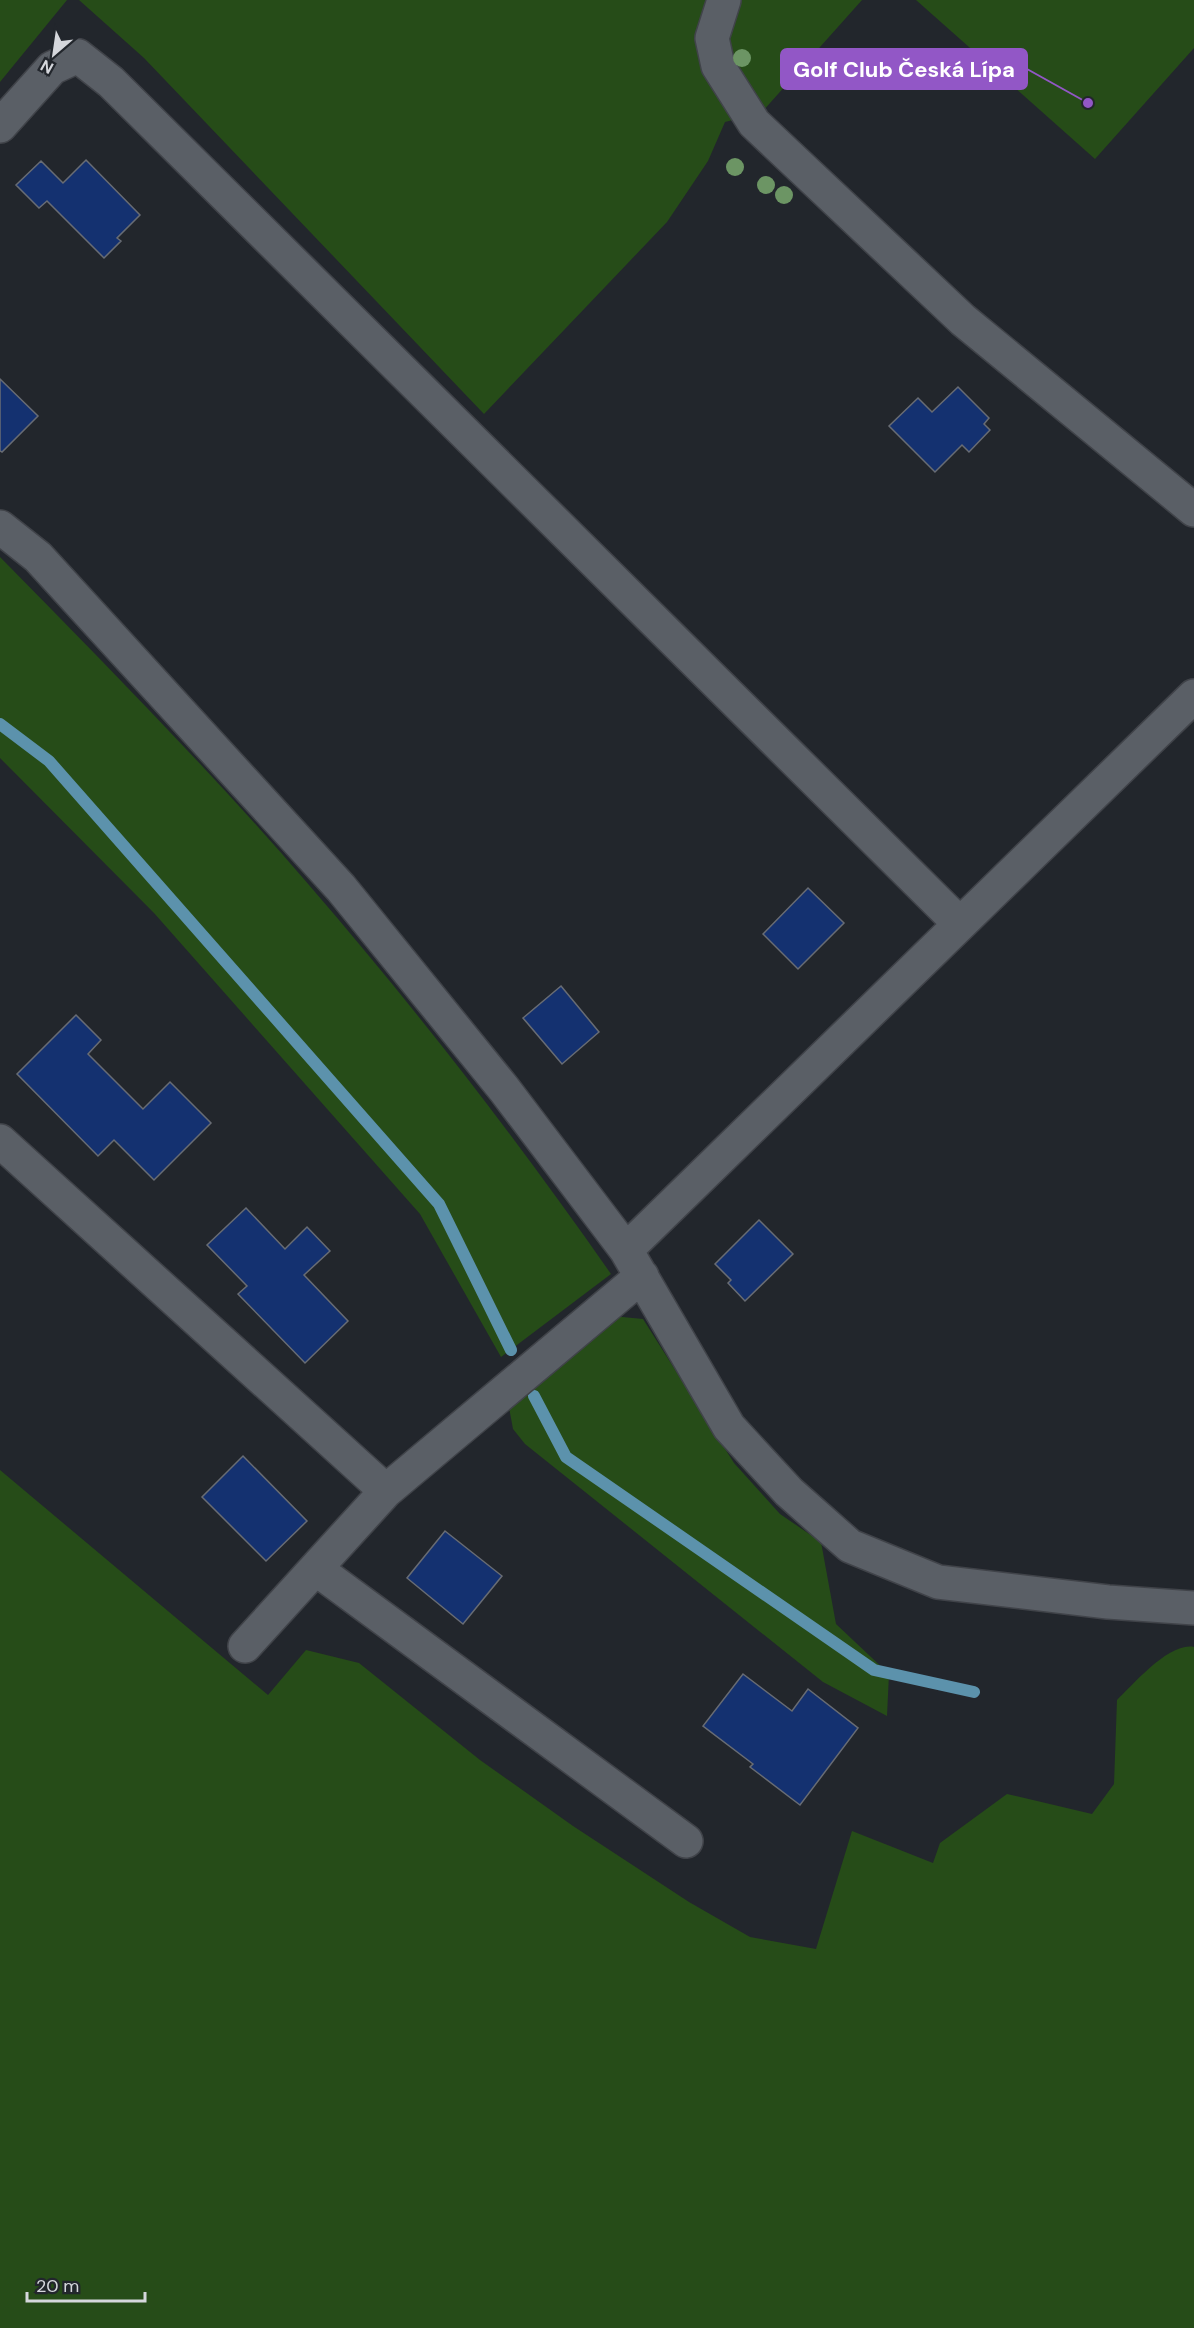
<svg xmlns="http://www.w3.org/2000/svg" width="1194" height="2328" viewBox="0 0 1194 2328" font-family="'DM Sans',sans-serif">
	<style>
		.green { fill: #264c18 }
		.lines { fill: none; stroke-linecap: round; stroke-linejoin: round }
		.stream { stroke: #5c92ac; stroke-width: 12 }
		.building { fill: #143170; stroke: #686c74; stroke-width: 1.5 }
		.minor-casing { stroke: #404349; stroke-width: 36 }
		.minor { stroke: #5a5f66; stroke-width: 33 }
		.tree { fill: #6c9564 }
		.leader { fill: none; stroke: #9257c6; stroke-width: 2 }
		.callout-dot { fill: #9257c6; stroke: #22262c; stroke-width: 2 }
		.callout { fill: #9257c6; stroke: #9257c6; stroke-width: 2 }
		.callout-label { font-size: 22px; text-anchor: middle; font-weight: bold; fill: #fff }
	</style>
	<rect width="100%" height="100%" fill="#22262c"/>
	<path class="green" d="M 0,0 L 67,0 L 0,82 Z
		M 79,0 L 862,0 L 761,113 L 725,122 L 708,161 L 667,222 L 484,414 L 144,58 Z
		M 916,0 L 1194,0 L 1194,48 L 1095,159 Z
		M 0,557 C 105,664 211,771 309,885 C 416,1009 517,1139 611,1274 L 501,1357 L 420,1214 L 154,913 L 0,758 Z
		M 612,1316 L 643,1319 L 734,1463 L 780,1514 L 821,1542 L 836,1624 L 889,1674 L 887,1716 L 823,1682 L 525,1444 L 513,1429 L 508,1402 Z
		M 0,1470 L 268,1695 L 306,1650 L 359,1663 L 480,1760 L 573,1826 L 689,1902 L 750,1937 L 816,1949 L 852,1831 L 933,1863 L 940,1843 L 1007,1794 L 1092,1814 L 1114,1784 L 1117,1700 C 1134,1684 1169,1642 1194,1647 L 1194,2328 L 0,2328 Z"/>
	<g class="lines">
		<path class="stream" d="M 0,724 L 49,761 L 439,1204 L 511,1350
			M 534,1396 L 566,1457 L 874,1670 L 974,1692"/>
	</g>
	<path class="building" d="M 86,160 L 140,215 L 117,238 L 121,241 L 104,258 L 47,201 L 39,208 L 16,185 L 41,161 L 63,183 Z
		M 0,379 L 38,416 L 2,452 L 0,451 Z
		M 958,387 L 989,418 L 984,424 L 990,430 L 969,452 L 962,445 L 935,472 L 889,426 L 918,398 L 932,412 Z
		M 808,888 L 844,923 L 798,969 L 763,934 Z
		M 561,986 L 599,1032 L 562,1064 L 523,1018 Z
		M 76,1015 L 101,1040 L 88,1054 L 143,1109 L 170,1082 L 211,1123 L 154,1180 L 114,1140 L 98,1156 L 17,1074 Z
		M 246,1208 L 285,1249 L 307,1227 L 330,1251 L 304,1275 L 348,1321 L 305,1363 L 238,1294 L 247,1286 L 207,1245 Z
		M 759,1220 L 793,1254 L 745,1301 L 728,1283 L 731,1280 L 715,1264 Z
		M 243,1456 L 307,1521 L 266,1561 L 202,1497 Z
		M 445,1531 L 502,1576 L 463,1624 L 407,1578 Z
		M 743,1674 L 792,1711 L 808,1689 L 858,1728 L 800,1805 L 750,1767 L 753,1764 L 703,1726 Z"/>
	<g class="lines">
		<g class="minor-casing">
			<path id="minor" d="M 724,0 L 712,38 L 718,66 L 754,123 L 963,320 L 1194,510
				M 0,126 L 52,68 L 78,56 L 111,82 L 960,924
				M 0,527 L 38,557 L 341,888 L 504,1089 L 626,1250 L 729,1427 L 789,1492 L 850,1546 L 938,1582 L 1108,1602 L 1194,1608
				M 0,1141 L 386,1491 L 642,1276
				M 626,1250 L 1194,696
				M 316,1569 L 686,1841
				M 245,1646 L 386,1491"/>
		</g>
		<use href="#minor" class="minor"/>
	</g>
	<g class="tree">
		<circle cx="742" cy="58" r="9"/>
		<circle cx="735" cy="167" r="9"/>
		<circle cx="766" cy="185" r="9"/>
		<circle cx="784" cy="195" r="9"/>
	</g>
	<path class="leader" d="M1088 103L1027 69"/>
	<circle class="callout-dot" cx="1088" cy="103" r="6"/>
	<rect class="callout" x="781" y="49" width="246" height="40" rx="6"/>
	<g class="callout-label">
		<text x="904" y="77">Golf Club Česká Lípa</text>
	</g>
	<g transform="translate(54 54) rotate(209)" stroke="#22262c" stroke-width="4.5" paint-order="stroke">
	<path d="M0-4.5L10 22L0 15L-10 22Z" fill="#d5d7dc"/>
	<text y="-9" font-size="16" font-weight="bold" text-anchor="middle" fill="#d5d7dc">N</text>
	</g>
	<path d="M27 2292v9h118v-9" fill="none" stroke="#d5d7dc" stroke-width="3"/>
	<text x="36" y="2292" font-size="18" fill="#d5d7dc" stroke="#22262c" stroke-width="4.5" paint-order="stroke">20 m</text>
</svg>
